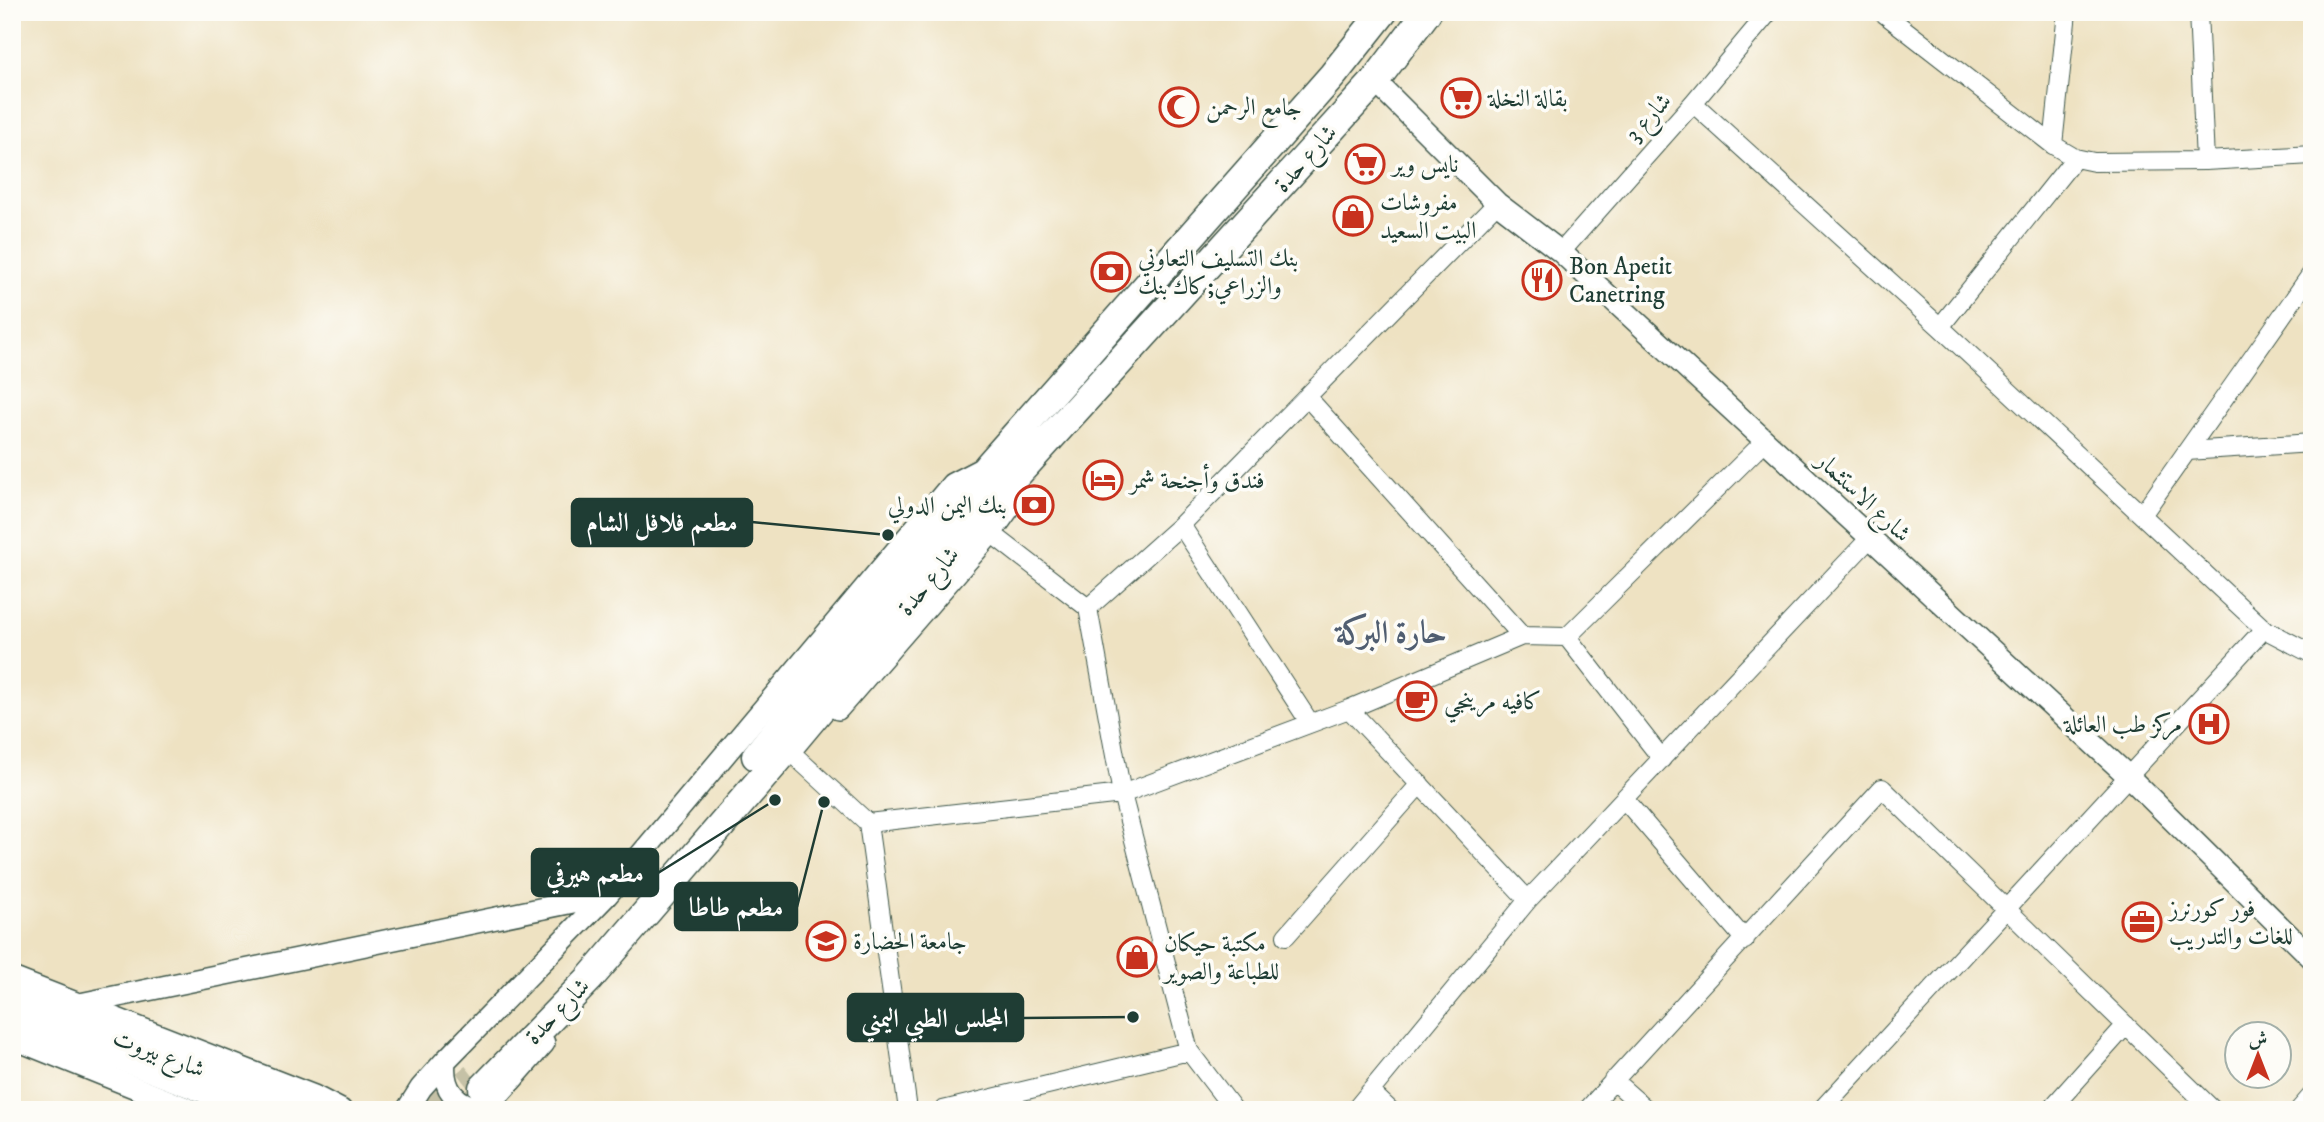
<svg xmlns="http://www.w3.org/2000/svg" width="2324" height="1122" viewBox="0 0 2324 1122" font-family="'IM FELL DW Pica',Amiri,serif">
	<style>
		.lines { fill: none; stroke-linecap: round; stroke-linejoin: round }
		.primary-tunnel { stroke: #c5c1a6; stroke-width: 28; stroke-dasharray: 28 14; stroke-linecap: butt }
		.minor-casing { stroke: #3e5649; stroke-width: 20 }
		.tertiary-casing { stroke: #3e5649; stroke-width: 24 }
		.secondary-casing { stroke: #3e5649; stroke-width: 27 }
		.primary-casing { stroke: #3e5649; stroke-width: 31 }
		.minor { stroke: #fff; stroke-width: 18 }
		.tertiary { stroke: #fff; stroke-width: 21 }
		.secondary { stroke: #fff; stroke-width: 24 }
		.primary { stroke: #fff; stroke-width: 28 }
		.labels { text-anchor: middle; stroke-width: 7; stroke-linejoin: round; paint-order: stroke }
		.poi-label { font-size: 24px; fill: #1f3d34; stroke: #fdfcf7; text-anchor: start }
		.street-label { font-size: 24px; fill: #1f3d34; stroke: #fdfcf7 }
		.district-label { font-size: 32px; font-weight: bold; fill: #505e71; stroke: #fdfcf7 }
		.leader { fill: none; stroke: #1f3d34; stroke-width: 2.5 }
		.callout-dot { fill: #1f3d34; stroke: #fdfcf7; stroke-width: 2.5 }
		.callout { fill: #1f3d34; stroke: #1f3d34; stroke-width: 2.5 }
		.callout-label { font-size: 26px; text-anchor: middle; font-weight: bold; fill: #fff }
	</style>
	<rect width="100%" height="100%" fill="#fdfcf7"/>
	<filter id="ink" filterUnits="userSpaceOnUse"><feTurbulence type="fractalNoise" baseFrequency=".0143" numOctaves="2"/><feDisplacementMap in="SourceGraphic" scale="14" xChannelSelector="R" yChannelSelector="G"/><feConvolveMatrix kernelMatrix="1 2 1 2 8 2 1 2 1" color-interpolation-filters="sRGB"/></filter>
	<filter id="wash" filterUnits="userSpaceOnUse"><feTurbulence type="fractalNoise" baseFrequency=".00686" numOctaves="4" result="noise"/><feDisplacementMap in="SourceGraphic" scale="28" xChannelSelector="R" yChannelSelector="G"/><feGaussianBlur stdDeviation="1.57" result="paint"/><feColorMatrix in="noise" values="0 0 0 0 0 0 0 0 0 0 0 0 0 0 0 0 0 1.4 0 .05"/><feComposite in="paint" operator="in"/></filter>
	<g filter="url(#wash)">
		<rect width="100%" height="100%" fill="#eee2c2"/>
	</g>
	<g filter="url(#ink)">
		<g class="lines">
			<path class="primary-tunnel" d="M 432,1110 L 474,1077"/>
			<g class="minor-casing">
				<path id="minor" d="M 1882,12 L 2053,145 L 2075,158 L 2094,162 L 2205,161 L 2312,155
					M 2198,12 L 2205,161
					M 1693,103 L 1940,327 L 2264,629 L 2312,654
					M 2053,145 L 2067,12
					M 1561,252 L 1693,103 L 1769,12
					M 1940,327 L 2075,158
					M 1308,398 L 1522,636
					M 2187,451 L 2312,443
					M 2142,515 L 2312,273
					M 1181,525 L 1310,723
					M 991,533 L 1088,608 L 1122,794 L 1189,1051 L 1234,1110
					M 1088,608 L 1181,525 L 1497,203
					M 1567,637 L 1662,759
					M 1349,709 L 1528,900
					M 796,757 L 868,823 L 908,1110
					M 1624,799 L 1745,940
					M 868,823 L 1122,794 L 1349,709 L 1522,636 L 1567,637 L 1765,441
					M 1286,936 L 1420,784
					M 1613,1080 L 1647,1110
					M 1371,1092 L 1390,1110
					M 943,1110 L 1189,1051
					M 1355,1110 L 1528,900 L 1870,538
					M 1587,1110 L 1882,788 L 2213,1110
					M 1821,1110 L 2264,629
					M 2050,1110 L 2126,1025
					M 2299,1110 L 2312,1095"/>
			</g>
			<g class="tertiary-casing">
				<path id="tertiary" d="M 1375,81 L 1497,203 L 1561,252 L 2128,776 L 2312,958
					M 838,709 L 991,533 L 1014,501 L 1011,481
					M 12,978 L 314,1096 L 341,1110
					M 80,1004 L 607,895
					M 12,1038 L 191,1110
					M 445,1061 C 442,1088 455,1106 483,1108
					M 407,1110 L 421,1088 L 445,1061 L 607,895 L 952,484 L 983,468
					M 481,1110 L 493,1101 L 544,1043"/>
			</g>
			<g class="secondary-casing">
				<path id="secondary" d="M 12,995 L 306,1110
					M 12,1016 L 254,1110"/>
			</g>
			<g class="primary-casing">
				<path id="primary" d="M 756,756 L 989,465 L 1333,75 L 1383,12
					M 483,1088 L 589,979 L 788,748 L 1011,481 L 1375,81 L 1427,12"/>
			</g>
			<use href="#minor" class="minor"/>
			<use href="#tertiary" class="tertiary"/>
			<use href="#secondary" class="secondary"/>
			<use href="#primary" class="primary"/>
		</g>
	</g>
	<defs>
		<g id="supermarket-ring" transform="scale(2.0125)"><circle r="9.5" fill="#fdfcf7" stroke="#c8321e" stroke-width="1.5"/><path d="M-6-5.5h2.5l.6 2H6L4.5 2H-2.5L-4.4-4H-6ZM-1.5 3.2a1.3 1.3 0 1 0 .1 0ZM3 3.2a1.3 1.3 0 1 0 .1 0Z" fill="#c8321e"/></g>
		<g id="mosque-ring" transform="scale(2.0125)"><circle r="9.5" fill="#fdfcf7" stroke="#c8321e" stroke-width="1.5"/><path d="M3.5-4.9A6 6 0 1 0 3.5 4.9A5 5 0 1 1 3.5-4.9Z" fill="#c8321e"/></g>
		<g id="shop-ring" transform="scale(2.0125)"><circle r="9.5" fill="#fdfcf7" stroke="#c8321e" stroke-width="1.5"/><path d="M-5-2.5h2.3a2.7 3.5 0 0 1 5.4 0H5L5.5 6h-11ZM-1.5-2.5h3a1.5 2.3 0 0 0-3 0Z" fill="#c8321e"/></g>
		<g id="bank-ring" transform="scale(2.0125)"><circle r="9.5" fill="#fdfcf7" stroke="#c8321e" stroke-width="1.5"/><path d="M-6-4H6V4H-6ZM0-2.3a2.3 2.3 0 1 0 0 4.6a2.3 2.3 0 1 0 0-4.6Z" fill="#c8321e"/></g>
		<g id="restaurant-ring" transform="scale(2.0125)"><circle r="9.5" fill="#fdfcf7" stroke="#c8321e" stroke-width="1.5"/><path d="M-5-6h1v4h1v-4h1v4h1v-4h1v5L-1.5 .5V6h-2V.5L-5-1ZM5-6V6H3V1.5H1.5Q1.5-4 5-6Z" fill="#c8321e"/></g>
		<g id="hotel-ring" transform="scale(2.0125)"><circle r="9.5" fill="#fdfcf7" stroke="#c8321e" stroke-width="1.5"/><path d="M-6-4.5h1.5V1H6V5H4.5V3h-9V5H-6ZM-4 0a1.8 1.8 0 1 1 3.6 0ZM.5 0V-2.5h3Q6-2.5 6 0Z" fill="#c8321e"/></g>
		<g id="cafe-ring" transform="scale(2.0125)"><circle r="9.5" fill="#fdfcf7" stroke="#c8321e" stroke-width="1.5"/><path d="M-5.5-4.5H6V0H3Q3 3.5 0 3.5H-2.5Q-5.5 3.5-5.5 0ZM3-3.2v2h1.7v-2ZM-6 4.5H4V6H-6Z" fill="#c8321e"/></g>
		<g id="hospital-ring" transform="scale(2.0125)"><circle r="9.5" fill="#fdfcf7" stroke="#c8321e" stroke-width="1.5"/><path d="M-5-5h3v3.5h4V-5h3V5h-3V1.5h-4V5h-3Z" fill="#c8321e"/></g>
		<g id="office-ring" transform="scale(2.0125)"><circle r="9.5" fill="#fdfcf7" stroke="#c8321e" stroke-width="1.5"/><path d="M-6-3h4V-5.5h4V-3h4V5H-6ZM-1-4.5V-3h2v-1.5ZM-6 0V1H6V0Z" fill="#c8321e"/></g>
		<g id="university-ring" transform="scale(2.0125)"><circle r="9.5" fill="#fdfcf7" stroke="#c8321e" stroke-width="1.5"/><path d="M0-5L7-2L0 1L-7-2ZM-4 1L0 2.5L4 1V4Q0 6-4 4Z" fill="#c8321e"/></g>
	</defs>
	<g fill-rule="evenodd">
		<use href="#supermarket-ring" x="1461" y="98"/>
		<use href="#mosque-ring" x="1179" y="107"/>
		<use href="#supermarket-ring" x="1365" y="164"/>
		<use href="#shop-ring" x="1353" y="216"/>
		<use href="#bank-ring" x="1111" y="272"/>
		<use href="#restaurant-ring" x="1542" y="280"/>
		<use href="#hotel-ring" x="1103" y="480"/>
		<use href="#bank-ring" x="1034" y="505"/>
		<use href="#cafe-ring" x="1417" y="701"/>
		<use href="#hospital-ring" x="2209" y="724"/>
		<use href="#office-ring" x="2142" y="922"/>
		<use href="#university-ring" x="826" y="941"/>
		<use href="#shop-ring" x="1137" y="957"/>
	</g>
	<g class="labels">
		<g class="poi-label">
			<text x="1488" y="106">بقالة النخلة</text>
			<text x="1206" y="115">جامع الرحمن</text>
			<text x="1392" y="172">نايس وير</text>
			<text x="1380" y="210">مفروشات<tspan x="1380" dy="28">البيت السعيد</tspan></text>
			<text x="1138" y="266">بنك التسليف التعاوني<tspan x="1138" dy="28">والزراعي;كاك بنك</tspan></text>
			<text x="1569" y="274">Bon Apetit<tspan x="1569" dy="28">Canetring</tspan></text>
			<text x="1130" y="488">فندق وأجنحة شمر</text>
			<text x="1007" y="513" text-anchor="end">بنك اليمن الدولي</text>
			<text x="1444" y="709">كافيه مرينجي</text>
			<text x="2182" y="732" text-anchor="end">مركز طب العائلة</text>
			<text x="2169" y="916">فور كورنرز<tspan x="2169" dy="28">للغات والتدريب</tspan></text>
			<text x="853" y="949">جامعة الحضارة</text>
			<text x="1164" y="951">مكتبة حيكان<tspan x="1164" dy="28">للطباعة والصوير</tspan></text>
		</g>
		<g class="street-label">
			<text transform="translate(1648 117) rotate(-48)" y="8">شارع 3</text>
			<text transform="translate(1305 158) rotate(-48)" y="8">شارع حدة</text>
			<text transform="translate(1864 497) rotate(43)" y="8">شارع الاستثمار</text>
			<text transform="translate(928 581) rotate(-50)" y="8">شارع حدة</text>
			<text transform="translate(557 1011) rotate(-46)" y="8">شارع حدة</text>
			<text transform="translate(159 1053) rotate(21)" y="8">شارع بيروت</text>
		</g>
		<g class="district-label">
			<text x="1391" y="643">حارة البركة</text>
		</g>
	</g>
	<path class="leader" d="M888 535L752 522M775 800L658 873M824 802L797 907M1133 1017L1023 1018"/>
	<g class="callout-dot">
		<circle cx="888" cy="535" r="7"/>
		<circle cx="775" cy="800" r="7"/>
		<circle cx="824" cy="802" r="7"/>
		<circle cx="1133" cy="1017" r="7"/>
	</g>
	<g class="callout">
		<rect x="572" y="499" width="180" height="47" rx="7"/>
		<rect x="532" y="849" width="126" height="47" rx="7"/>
		<rect x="675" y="883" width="122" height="47" rx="7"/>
		<rect x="848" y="994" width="175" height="47" rx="7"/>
	</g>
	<g class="callout-label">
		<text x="662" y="531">مطعم فلافل الشام</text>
		<text x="595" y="882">مطعم هيرفي</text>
		<text x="736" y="916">مطعم طاطا</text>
		<text x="935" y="1027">المجلس الطبي اليمني</text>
	</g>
	<rect width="2324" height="1122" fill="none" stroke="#fdfcf7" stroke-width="42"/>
	<g transform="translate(2258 1055)"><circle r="33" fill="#fdfcf7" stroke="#a4b0a9" stroke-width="2"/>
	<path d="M0-5L12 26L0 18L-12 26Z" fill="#c8321e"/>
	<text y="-10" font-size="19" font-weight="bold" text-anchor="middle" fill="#1f3d34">ش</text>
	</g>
</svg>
